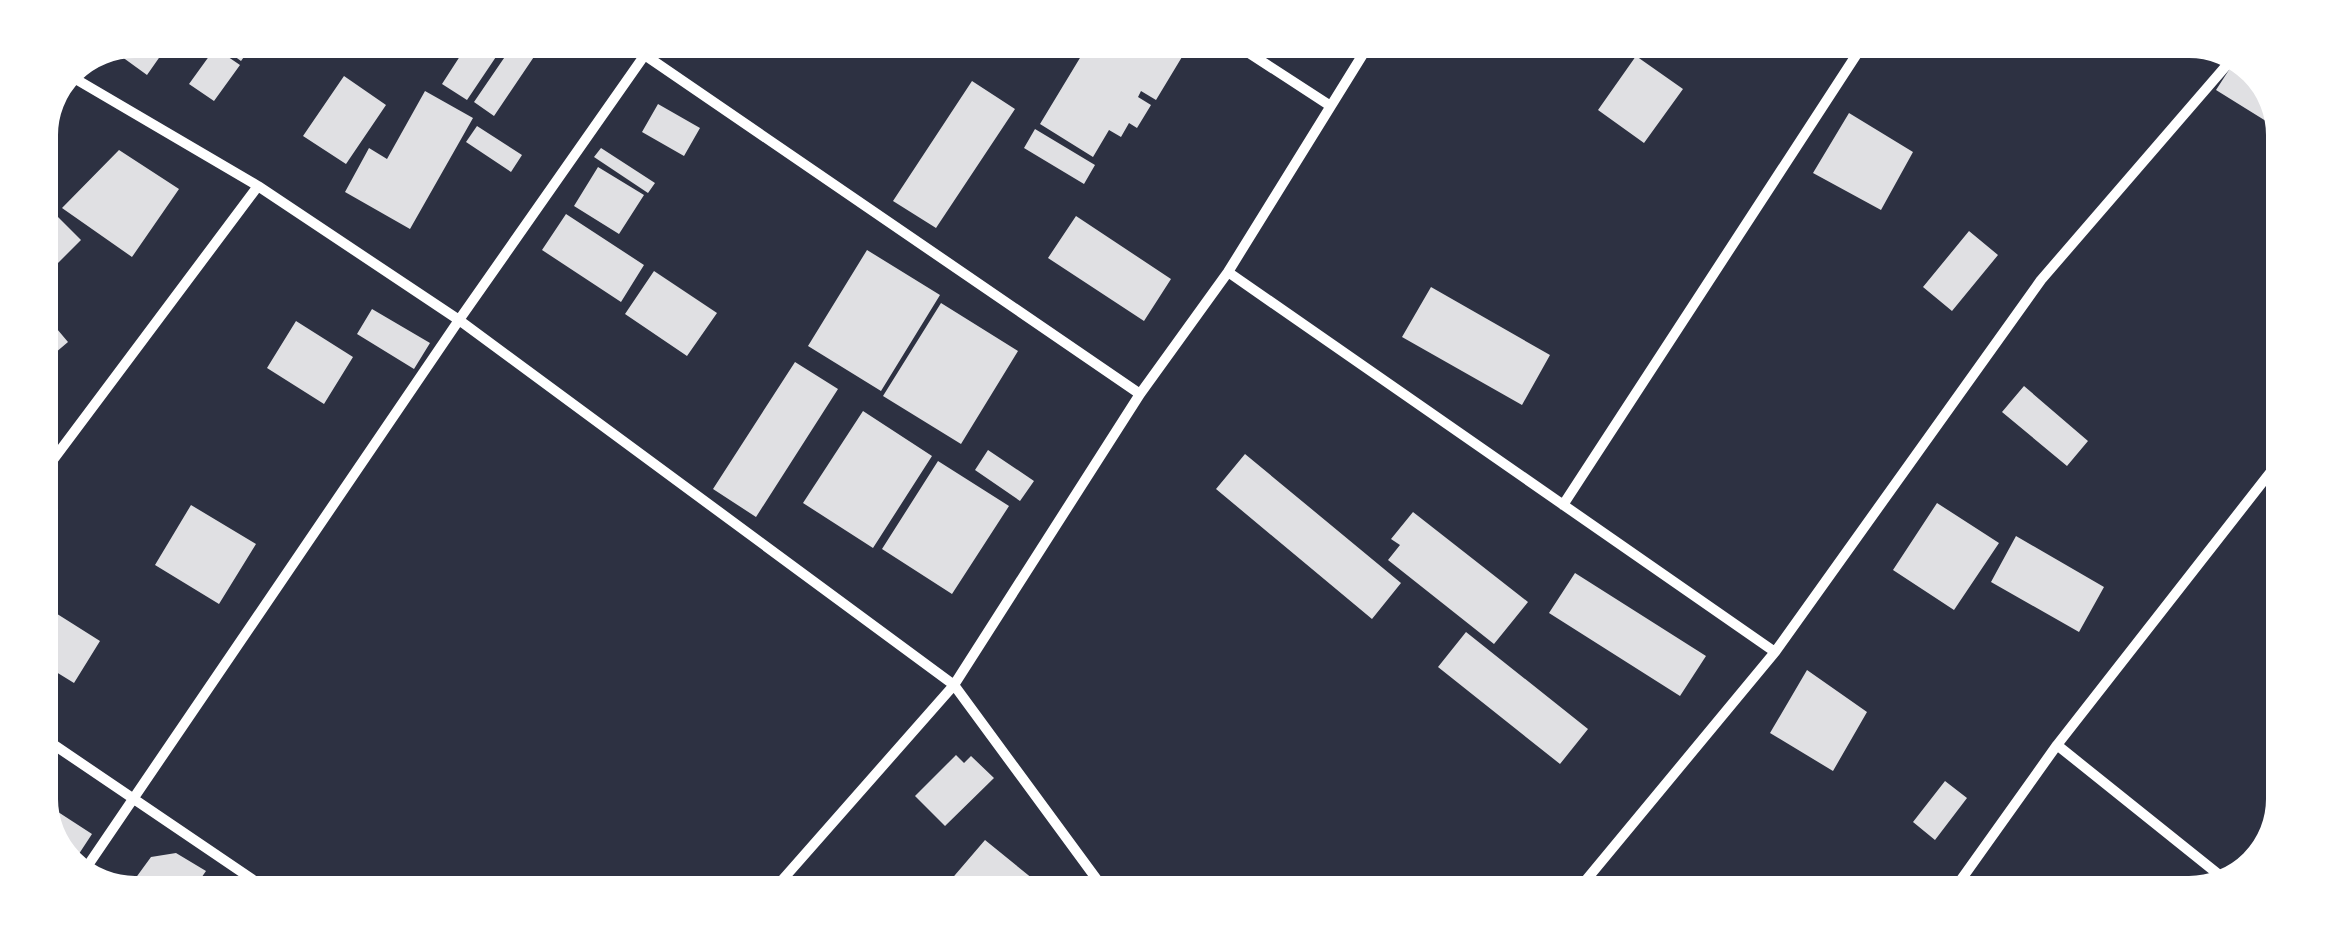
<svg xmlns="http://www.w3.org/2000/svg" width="2325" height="934" viewBox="0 0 2325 934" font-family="Commissioner,sans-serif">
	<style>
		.building { fill: #e0e0e3 }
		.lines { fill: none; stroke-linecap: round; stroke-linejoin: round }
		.minor { stroke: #fff; stroke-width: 10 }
		.rim { fill: none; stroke: #fff; stroke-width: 12 }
	</style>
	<rect width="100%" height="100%" fill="#2d3142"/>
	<path class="building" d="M 135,35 L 175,35 L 147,75 L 107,46 Z
		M 205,35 L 260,35 L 241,61 Z
		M 473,36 L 510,36 L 467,100 L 442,84 Z
		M 519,36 L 548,36 L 494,116 L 474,102 Z
		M 1092,38 L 1173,38 L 1188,47 L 1156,100 L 1141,91 L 1138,97 L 1151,105 L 1137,128 L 1129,123 L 1121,137 L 1109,130 L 1093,157 L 1040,124 Z
		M 215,48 L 240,65 L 214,101 L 189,84 Z
		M 2240,53 L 2269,74 L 2290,136 L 2216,90 Z
		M 1636,56 L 1683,89 L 1644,143 L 1598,110 Z
		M 344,76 L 386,105 L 346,164 L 303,136 Z
		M 972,81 L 1015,109 L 936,228 L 893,201 Z
		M 425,91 L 473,118 L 410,229 L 345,192 L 369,148 L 387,159 Z
		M 658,104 L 700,128 L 684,156 L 642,132 Z
		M 1849,113 L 1913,152 L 1881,210 L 1813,173 Z
		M 477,126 L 522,155 L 511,172 L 466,142 Z
		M 1035,129 L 1095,165 L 1084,184 L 1024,148 Z
		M 601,148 L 655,183 L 648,193 L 594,157 Z
		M 119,150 L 179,189 L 132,257 L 62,208 Z
		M 598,167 L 644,195 L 619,234 L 574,206 Z
		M 47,206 L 81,240 L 45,276 L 35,266 L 35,218 Z
		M 566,214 L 644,265 L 621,302 L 542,250 Z
		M 1076,216 L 1171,279 L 1144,321 L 1048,258 Z
		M 1969,231 L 1998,255 L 1952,311 L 1923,287 Z
		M 867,250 L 940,295 L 881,391 L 808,346 Z
		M 654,271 L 717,313 L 687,356 L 625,314 Z
		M 1431,287 L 1550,355 L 1522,405 L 1402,337 Z
		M 35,303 L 68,342 L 35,370 Z
		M 941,303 L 1018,351 L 961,444 L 883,396 Z
		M 372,309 L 430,343 L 414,369 L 357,334 Z
		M 296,321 L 353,357 L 324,404 L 267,368 Z
		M 795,362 L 838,389 L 756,517 L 713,489 Z
		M 2024,386 L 2088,441 L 2067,466 L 2002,412 Z
		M 863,411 L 932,456 L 873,548 L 803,503 Z
		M 988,450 L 1034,481 L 1020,501 L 975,470 Z
		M 1245,454 L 1401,583 L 1372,619 L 1216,489 Z
		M 938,461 L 1009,506 L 952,594 L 882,549 Z
		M 1937,503 L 1999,543 L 1954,610 L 1893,570 Z
		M 191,505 L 256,544 L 219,604 L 155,565 Z
		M 1413,512 L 1528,602 L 1494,644 L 1388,560 L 1400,545 L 1391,539 Z
		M 2016,536 L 2104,587 L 2079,632 L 1991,582 Z
		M 1575,573 L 1706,656 L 1680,696 L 1549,613 Z
		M 43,605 L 100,641 L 74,683 L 35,659 L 35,618 Z
		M 1466,632 L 1588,729 L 1560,764 L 1438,667 Z
		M 1807,670 L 1867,712 L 1833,771 L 1770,733 Z
		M 956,755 L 964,763 L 971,756 L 994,778 L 945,826 L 915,796 Z
		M 1945,781 L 1967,798 L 1935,840 L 1913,822 Z
		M 35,797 L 92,834 L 69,869 L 55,859 Z
		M 985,840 L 1054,896 L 966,896 L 949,882 Z
		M 176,853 L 206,871 L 190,894 L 124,894 L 151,857 Z
		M 219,877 L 239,888 L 235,894 L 210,894 Z"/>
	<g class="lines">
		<path class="minor" d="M 617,36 L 1140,394
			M 1226,38 L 1329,105
			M 62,71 L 258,186 L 459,320 L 954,685 L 1109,896
			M 1228,272 L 1775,652
			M 35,484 L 258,186
			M 1563,505 L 1866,40
			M 35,732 L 274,894
			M 2057,745 L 2233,886
			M 80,877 L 459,320 L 658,36
			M 769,895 L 954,685 L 1140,394 L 1228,272 L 1373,38
			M 1572,897 L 1775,652 L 2041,280 L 2238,52
			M 1948,898 L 2057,745 L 2287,451"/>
	</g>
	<path d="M0 0H2325V934H0ZM135 52H2189A83 83 0 0 1 2272 135V799A83 83 0 0 1 2189 882H135A83 83 0 0 1 52 799V135A83 83 0 0 1 135 52Z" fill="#fff" fill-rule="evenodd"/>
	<path class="rim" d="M135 52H2189A83 83 0 0 1 2272 135V799A83 83 0 0 1 2189 882H135A83 83 0 0 1 52 799V135A83 83 0 0 1 135 52Z"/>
</svg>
